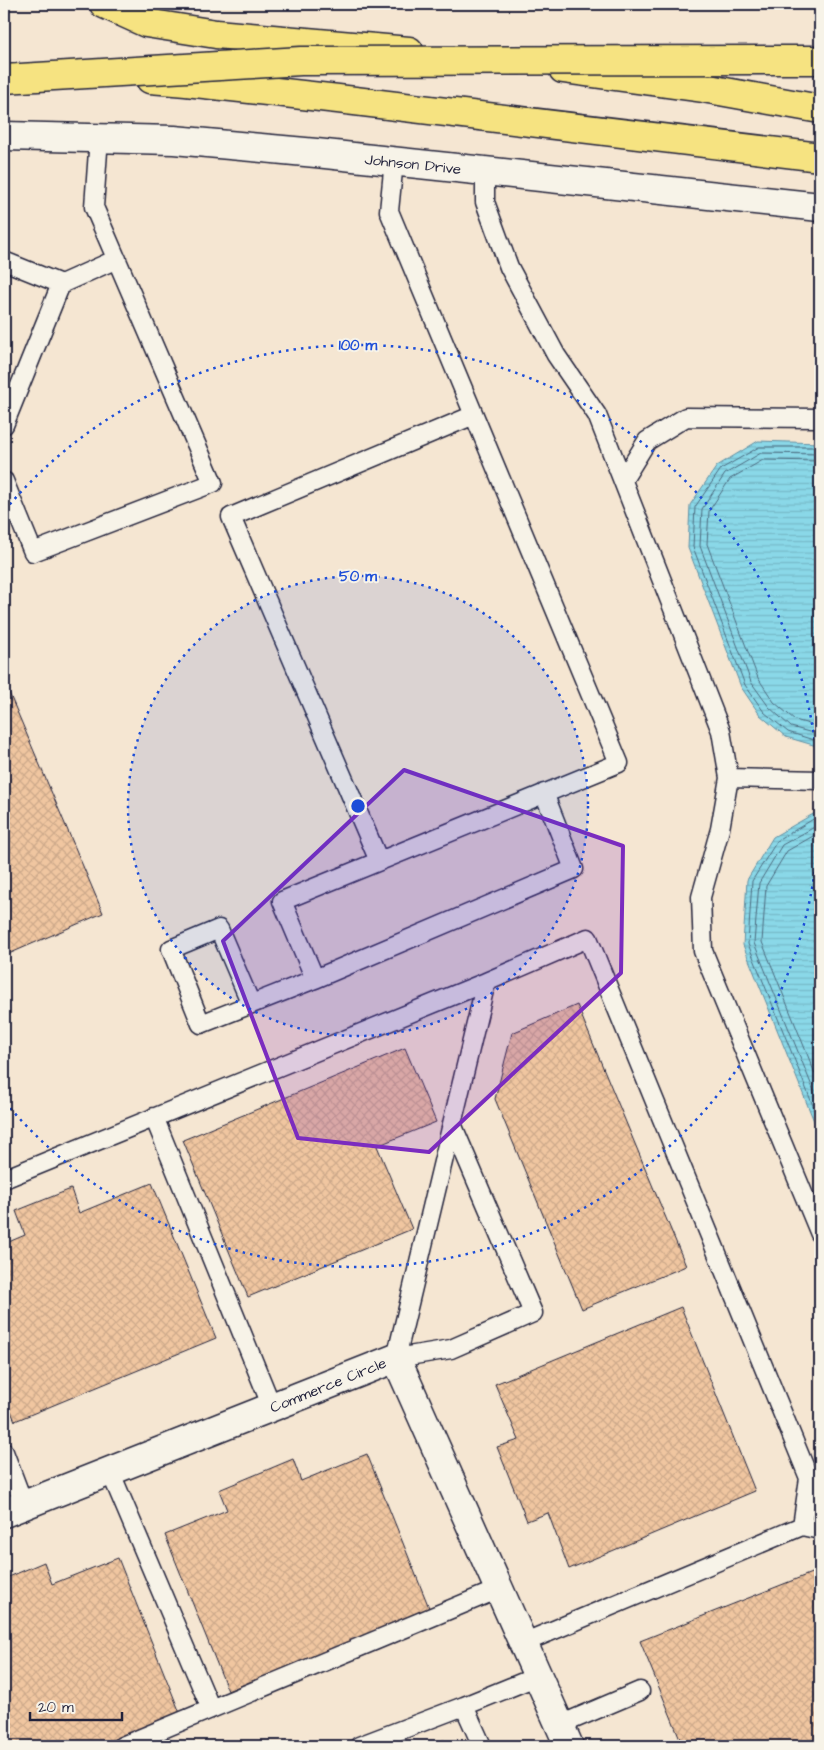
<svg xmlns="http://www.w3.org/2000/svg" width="824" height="1750" viewBox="0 0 824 1750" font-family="'Architects Daughter',sans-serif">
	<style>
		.water { fill: url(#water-rules); stroke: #608fa3 }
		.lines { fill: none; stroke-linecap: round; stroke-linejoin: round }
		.shore { stroke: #4c6b80; stroke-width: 1 }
		.building { fill: url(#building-cross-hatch); stroke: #22223b }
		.lane-casing { stroke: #22223b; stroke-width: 21 }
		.street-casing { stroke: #22223b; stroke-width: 31 }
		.secondary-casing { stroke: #22223b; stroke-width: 31 }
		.highway-casing { stroke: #22223b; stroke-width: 31 }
		.lane { stroke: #f7f3e8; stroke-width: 18 }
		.street { stroke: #f7f3e8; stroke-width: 28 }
		.secondary { stroke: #f7f3e8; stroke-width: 28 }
		.highway { stroke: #f6e381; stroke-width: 28 }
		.highway-bridge-casing { stroke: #22223b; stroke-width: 31; stroke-linecap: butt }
		.highway-bridge { stroke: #f6e381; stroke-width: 28 }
		.marked { fill: #7b2cbf; fill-opacity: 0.2; stroke: #7b2cbf; stroke-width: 4; stroke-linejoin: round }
		.ring { fill: none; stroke: #1d4ed8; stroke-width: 2.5; stroke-dasharray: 2.5 5 }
		.labels { text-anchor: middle; stroke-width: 4; stroke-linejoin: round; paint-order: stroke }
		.street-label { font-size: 15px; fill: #22223b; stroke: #f7f3e8 }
		.centre { fill: #1d4ed8; stroke: #f7f3e8; stroke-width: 2.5 }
		.ring-label { font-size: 15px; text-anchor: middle; font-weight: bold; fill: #1d4ed8; stroke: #f7f3e8; stroke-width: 4; stroke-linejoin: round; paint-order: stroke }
	</style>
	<defs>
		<pattern id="water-rules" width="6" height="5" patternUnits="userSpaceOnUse" patternTransform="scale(1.25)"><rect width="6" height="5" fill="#8ad8e8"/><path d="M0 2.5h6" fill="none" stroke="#77b9c8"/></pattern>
		<pattern id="building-cross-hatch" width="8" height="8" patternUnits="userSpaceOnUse" patternTransform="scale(1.25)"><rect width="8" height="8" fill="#f0c6a0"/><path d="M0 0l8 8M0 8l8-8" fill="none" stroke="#ceaa8b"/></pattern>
	</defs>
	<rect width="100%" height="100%" fill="#f5e6d2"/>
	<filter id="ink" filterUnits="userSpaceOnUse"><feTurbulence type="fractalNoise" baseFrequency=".02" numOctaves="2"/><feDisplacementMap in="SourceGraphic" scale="10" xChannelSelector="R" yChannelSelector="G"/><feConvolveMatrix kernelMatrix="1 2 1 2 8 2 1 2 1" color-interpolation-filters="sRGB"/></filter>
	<g filter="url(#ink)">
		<path class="water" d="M 758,441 L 820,443 L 820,747 L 786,737 L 760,715 L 741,687 L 688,548 L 690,505 L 717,466 Z
			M 815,813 L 820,813 L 820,1136 L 743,945 L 747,880 L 773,837 Z"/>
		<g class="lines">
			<path class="shore" d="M 820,447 L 759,447 L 721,469 L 695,507 L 693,547 L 745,685 L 764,712 L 788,732 L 820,742
				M 820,454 L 761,453 L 725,474 L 702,509 L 700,546 L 751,682 L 769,707 L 791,727 L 820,735
				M 820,461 L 763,460 L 730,479 L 709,511 L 707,544 L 758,678 L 774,702 L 795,720 L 820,727
				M 820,818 L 815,818 L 777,841 L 752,881 L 748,944 L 820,1123
				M 820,824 L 782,845 L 759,883 L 754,943 L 820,1106
				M 820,832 L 787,851 L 766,886 L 762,942 L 820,1086"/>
		</g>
		<path class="building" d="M 4,681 L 103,913 L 4,956 Z
			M 577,1005 L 686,1266 L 582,1309 L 495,1099 L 512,1033 Z
			M 405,1048 L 436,1122 L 377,1146 L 412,1229 L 248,1297 L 183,1140 Z
			M 152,1183 L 216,1338 L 15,1421 L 4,1395 L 4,1244 L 25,1235 L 16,1211 L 71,1189 L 79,1213 Z
			M 681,1307 L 755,1491 L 569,1569 L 548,1513 L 527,1521 L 497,1447 L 519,1440 L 495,1384 Z
			M 367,1454 L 430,1610 L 228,1691 L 165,1535 L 227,1510 L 219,1490 L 293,1459 L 301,1481 Z
			M 118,1558 L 180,1713 L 97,1746 L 4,1746 L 4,1579 L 44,1562 L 52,1584 Z
			M 814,1572 L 820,1587 L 820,1746 L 683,1746 L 640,1641 Z
			M 444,1740 L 446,1746 L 429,1746 Z"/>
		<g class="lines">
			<g class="lane-casing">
				<path id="lane" d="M 394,161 L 389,211 L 619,763 L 282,901 L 315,979 L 574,869 L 544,793
					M 485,172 L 485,202 L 509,267 L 556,355 L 597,415 L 721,731 L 729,778 L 720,829 L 701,897 L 703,951 L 820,1234
					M 4,261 L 61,284
					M 4,425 L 61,284 L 117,259
					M 623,480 L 647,441 L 686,417 L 820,418
					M 4,481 L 33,552 L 213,483 L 94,207 L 99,137
					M 729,778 L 820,780
					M 379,861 L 231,517 L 474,415
					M 251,1004 L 219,929 L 171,949 L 201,1024 L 315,979
					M 154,1117 L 272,1407
					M 452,1124 L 533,1313 L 451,1349 L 396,1358 L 486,982 L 588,938 L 809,1478 L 802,1526
					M 4,1179 L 486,982
					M 4,1452 L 24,1505
					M 110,1471 L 211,1709
					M 523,1643 L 802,1526 L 820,1530
					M 464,1706 L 538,1676
					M 560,1725 L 640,1691
					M 122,1746 L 499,1589
					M 359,1746 L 464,1706 L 482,1746"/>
			</g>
			<g class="street-casing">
				<path id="street" d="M 4,1513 L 396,1358 L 569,1746"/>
			</g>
			<g class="secondary-casing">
				<path id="secondary" d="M 4,136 L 174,140 L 316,153 L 820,207"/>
			</g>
			<g class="highway-casing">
				<path id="highway" d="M 104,4 L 146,23 L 216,34 L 409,51
					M 563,69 L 703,88 L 820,109
					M 150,79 L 186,82 L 338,99 L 820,157"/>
			</g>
			<use href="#lane" class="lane"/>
			<use href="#street" class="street"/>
			<use href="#secondary" class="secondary"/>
			<use href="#highway" class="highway"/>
			<g class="highway-bridge-casing">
				<path id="highway-bridge" d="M 4,79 L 301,61 L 820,60"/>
			</g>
			<use href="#highway-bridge" class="highway-bridge"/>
		</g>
	</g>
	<path class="marked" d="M 404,770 L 623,846 L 621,973 L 429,1152 L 298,1138 L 223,941 Z"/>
	<circle cx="358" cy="806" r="230" fill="#1d4ed8" fill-opacity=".12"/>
	<g class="ring">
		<circle cx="358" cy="806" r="230"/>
		<path d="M5 510A461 461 0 1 1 5 1102"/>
	</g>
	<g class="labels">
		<g class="street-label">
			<text transform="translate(413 164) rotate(6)" y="5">Johnson Drive</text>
			<text transform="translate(328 1385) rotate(-22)" y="5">Commerce Circle</text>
		</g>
	</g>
	<circle cx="358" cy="806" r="8" class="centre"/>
	<g class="ring-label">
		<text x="358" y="350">100 m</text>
		<text x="358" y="581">50 m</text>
	</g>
	<rect width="824" height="1750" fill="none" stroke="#f7f3e8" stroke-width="20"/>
	<rect x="10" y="10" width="804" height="1730" fill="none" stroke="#22223b" stroke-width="2" filter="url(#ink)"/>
	<path d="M30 1712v8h92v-8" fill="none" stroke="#22223b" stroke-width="2.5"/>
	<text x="38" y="1712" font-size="15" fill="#22223b" stroke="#f7f3e8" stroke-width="4" paint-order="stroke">20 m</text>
</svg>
